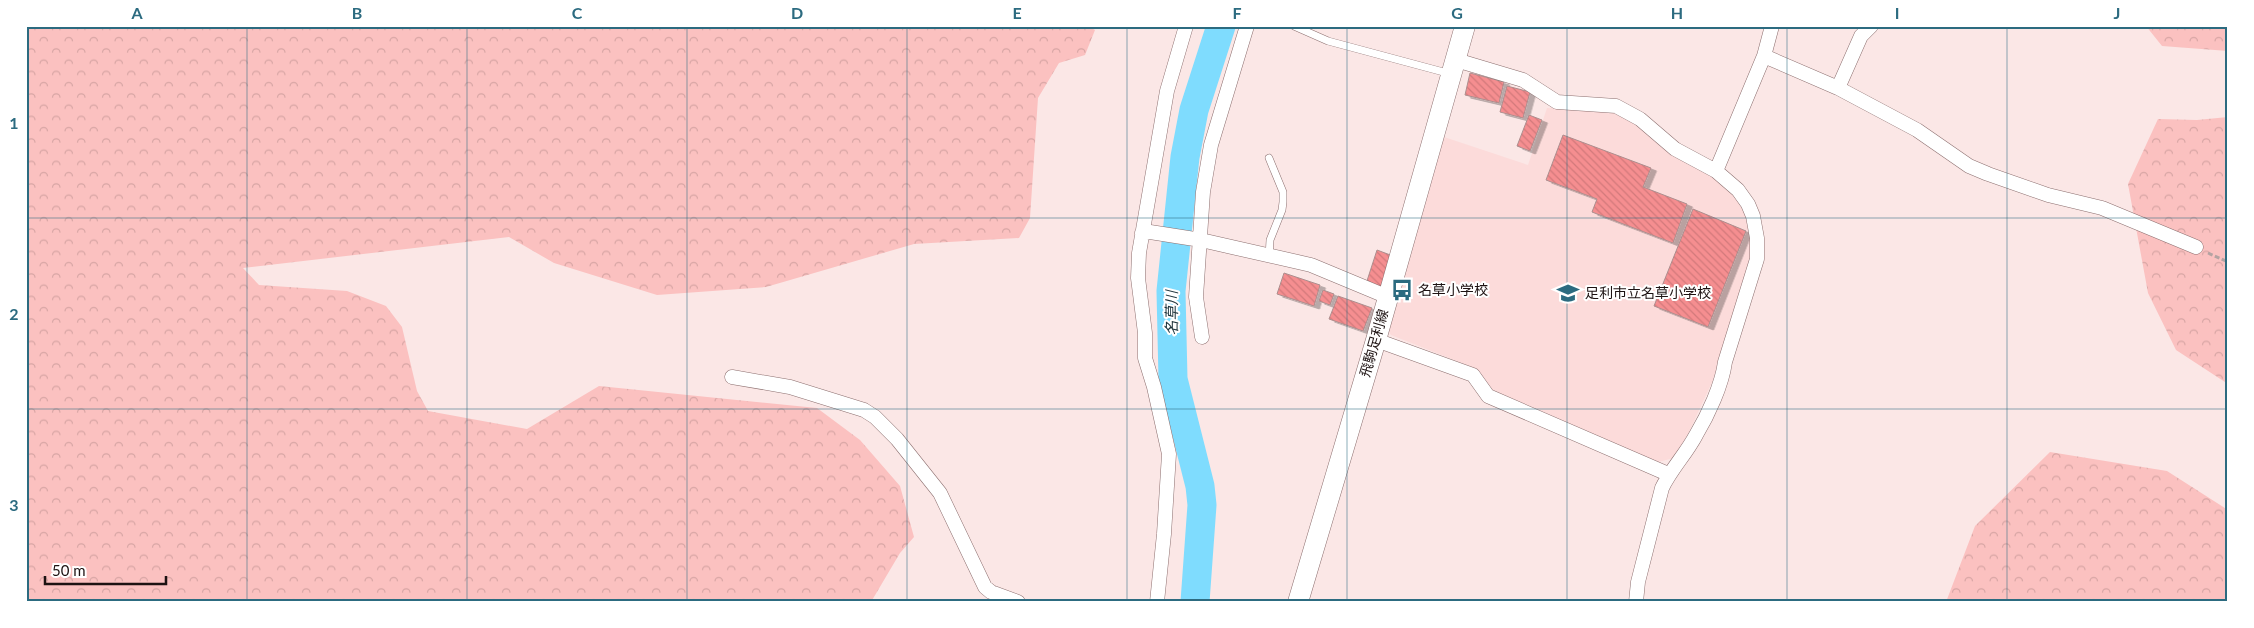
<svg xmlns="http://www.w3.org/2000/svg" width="2254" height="628" viewBox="0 0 2254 628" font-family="Lato,'Noto Sans JP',sans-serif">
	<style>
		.built { fill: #fcdbda }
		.forest { fill: url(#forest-crowns) }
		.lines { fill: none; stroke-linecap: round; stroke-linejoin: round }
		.river { stroke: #7fdcfe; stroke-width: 29 }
		.building { fill: url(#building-back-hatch); stroke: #ac8e8e; filter: url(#shadow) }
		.service-casing { stroke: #8c6f6f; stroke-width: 8 }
		.minor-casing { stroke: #8c6f6f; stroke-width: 15 }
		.secondary-casing { stroke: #8c6f6f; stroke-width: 21 }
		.path { stroke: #b4a3a2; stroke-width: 3; stroke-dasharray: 5 2.5; stroke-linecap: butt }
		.service { stroke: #fff; stroke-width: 7 }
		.minor { stroke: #fff; stroke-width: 14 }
		.secondary { stroke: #fff; stroke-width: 20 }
		.grid { fill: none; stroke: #2c6b80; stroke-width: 1; stroke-opacity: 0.55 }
		.labels { text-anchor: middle; stroke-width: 4; stroke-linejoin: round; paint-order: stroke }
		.poi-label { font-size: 14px; fill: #1d1212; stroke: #fff; text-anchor: start }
		.street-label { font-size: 14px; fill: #1d1212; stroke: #fff }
		.water-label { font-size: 15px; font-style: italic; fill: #1c3139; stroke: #fff }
		.neatline { fill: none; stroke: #2c6b80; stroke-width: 2 }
		.grid-label { font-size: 16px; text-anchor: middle; font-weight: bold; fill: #2c6b80 }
	</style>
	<defs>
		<pattern id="forest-crowns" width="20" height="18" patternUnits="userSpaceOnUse" patternTransform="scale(1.25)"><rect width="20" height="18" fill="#fbc1c0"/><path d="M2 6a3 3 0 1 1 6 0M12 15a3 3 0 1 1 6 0" fill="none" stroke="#d7a5a4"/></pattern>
		<pattern id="building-back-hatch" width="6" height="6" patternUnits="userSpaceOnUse" patternTransform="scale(1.25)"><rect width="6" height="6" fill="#f58e90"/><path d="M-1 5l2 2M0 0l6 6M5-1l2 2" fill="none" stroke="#d2797b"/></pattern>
		<filter id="shadow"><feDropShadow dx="5.5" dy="3" stdDeviation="0" flood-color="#0004"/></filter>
	</defs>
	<rect width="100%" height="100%" fill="#fbe7e6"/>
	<path class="built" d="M 1547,108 L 1613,111 L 1636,125 L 1659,144 L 1718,178 L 1733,193 L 1748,218 L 1752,237 L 1751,257 L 1713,380 L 1689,432 L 1674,458 L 1658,462 L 1493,390 L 1477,369 L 1391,335 L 1386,329 L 1441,136 L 1528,165 Z"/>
	<path class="forest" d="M 26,26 L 1088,26 L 1095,30 L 1085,55 L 1059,63 L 1038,98 L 1030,218 L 1019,238 L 914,244 L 766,287 L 657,295 L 554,263 L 509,237 L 243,268 L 259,285 L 347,291 L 386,306 L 402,327 L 417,391 L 428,411 L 527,429 L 599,386 L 817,408 L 860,440 L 900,486 L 914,537 L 900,553 L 871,602 L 26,602 Z
		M 2146,26 L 2228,26 L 2228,51 L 2162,46 Z
		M 2228,117 L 2228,384 L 2176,350 L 2148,293 L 2128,184 L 2158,119 L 2197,120 Z
		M 2050,452 L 2167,471 L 2228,510 L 2228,602 L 1946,602 L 1975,526 Z"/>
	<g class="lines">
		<path class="river" d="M 1195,602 L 1202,505 L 1200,486 L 1173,379 L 1171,291 L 1185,157 L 1194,110 L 1221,26"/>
	</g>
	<path class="building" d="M 1470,73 L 1504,82 L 1499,103 L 1465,95 Z
		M 1507,86 L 1530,92 L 1523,118 L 1500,112 Z
		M 1529,115 L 1542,120 L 1530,151 L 1517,146 Z
		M 1563,135 L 1651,168 L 1643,187 L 1687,204 L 1673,243 L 1592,212 L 1597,199 L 1546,180 Z
		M 1693,209 L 1746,231 L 1708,327 L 1654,306 Z
		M 1377,250 L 1393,256 L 1382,292 L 1365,287 Z
		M 1284,273 L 1320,285 L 1314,306 L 1277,294 Z
		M 1323,290 L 1334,294 L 1330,305 L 1319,301 Z
		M 1338,296 L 1372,308 L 1363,331 L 1329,319 Z"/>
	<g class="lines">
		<g class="service-casing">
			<path id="service" d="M 1294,26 L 1328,41 L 1451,74
				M 1269,158 L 1283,192 L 1283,202 L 1282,210 L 1270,240 L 1269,257"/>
		</g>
		<g class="minor-casing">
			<path id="minor" d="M 1764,56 L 1838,88 L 1917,130 L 1969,166 L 1988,174 L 2048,195 L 2102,208 L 2196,247
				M 1456,60 L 1523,80 L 1557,102 L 1616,106 L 1640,119 L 1675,149 L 1716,171 L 1738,190 L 1748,204 L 1753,216 L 1757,238 L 1757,259 L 1725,362 C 1722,385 1708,415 1696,435 C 1686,454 1671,469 1662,488 L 1638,582 L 1636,602
				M 1838,88 L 1861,36 L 1871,26
				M 1716,171 L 1764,56 L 1772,26
				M 1142,233 L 1150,232 L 1201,240 L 1311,265 L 1388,297
				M 1202,337 L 1196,297 L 1203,192 L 1211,145 L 1247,26
				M 1376,340 L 1473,375 L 1488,396 L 1668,474
				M 732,377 L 790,387 L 864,410 L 875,417 L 897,439 L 940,493 L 985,587 L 991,592 L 1018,602
				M 1157,602 L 1164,534 L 1169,454 L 1154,387 L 1145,358 L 1145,333 L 1138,278 L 1139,253 L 1167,91 L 1186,26"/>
		</g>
		<g class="secondary-casing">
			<path id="secondary" d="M 1298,602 L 1376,340 L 1465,26"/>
		</g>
		<path class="path" d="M 2208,253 L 2228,262"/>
		<use href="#service" class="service"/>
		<use href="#minor" class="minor"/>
		<use href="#secondary" class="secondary"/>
	</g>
	<path class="grid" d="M 247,26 L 247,602M 467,26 L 467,602M 687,26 L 687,602M 907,26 L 907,602M 1127,26 L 1127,602M 1347,26 L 1347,602M 1567,26 L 1567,602M 1787,26 L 1787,602M 2007,26 L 2007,602M 26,218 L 2228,218M 26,409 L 2228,409"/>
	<defs>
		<g id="bus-bare" transform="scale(1.725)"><path d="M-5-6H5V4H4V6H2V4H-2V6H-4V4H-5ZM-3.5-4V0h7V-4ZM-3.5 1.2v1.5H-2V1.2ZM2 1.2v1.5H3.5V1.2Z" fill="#2c6b80" stroke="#fff" stroke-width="2.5" paint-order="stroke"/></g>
		<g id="school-bare" transform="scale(1.725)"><path d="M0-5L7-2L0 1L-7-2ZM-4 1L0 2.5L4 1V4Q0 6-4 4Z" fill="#2c6b80" stroke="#fff" stroke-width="2.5" paint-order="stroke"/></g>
	</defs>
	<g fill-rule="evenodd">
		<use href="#bus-bare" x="1402" y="290"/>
		<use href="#school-bare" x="1568" y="293"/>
	</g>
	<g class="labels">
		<g class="poi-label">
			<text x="1418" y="295">名草小学校</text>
			<text x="1585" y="298">足利市立名草小学校</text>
		</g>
		<g class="street-label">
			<text transform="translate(1374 343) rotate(-74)" y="5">飛駒足利線</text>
		</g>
		<g class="water-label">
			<text transform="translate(1172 313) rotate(-90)" y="5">名草川</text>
		</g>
	</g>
	<rect width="2254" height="628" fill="none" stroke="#ffffff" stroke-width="55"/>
	<path d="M45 576v8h121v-8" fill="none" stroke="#1d1212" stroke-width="2.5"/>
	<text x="52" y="576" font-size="15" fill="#1d1212" stroke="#ffffff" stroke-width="4" paint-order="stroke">50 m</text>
	<rect x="28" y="28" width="2198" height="572" class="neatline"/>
	<g class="grid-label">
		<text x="137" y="19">A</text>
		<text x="357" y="19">B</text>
		<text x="577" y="19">C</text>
		<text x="797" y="19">D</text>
		<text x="1017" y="19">E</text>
		<text x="1237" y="19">F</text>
		<text x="1457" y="19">G</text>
		<text x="1677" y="19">H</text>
		<text x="1897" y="19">I</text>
		<text x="2117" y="19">J</text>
		<text x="14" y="129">1</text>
		<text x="14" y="320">2</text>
		<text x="14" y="511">3</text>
	</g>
</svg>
